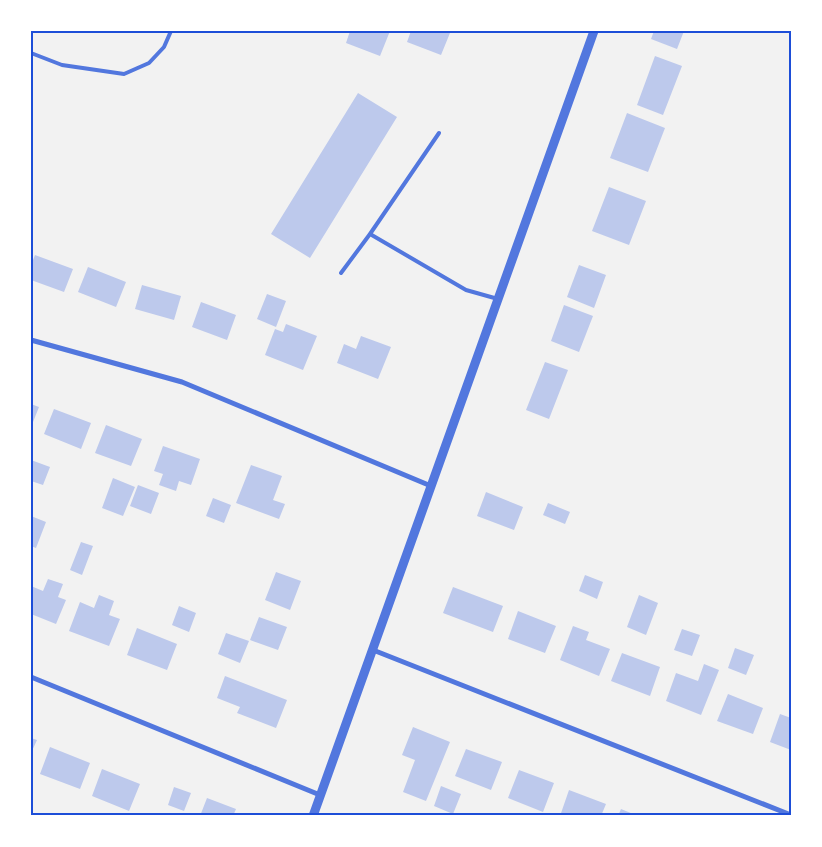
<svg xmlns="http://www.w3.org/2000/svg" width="822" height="847" viewBox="0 0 822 847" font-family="Merriweather,serif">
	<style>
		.building { fill: #bdc9ec }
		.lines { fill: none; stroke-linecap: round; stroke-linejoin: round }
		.service { stroke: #5277de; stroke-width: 4 }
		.minor { stroke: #5277de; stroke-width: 5 }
		.tertiary { stroke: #5277de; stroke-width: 9 }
		.neatline { fill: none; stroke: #1d4ed8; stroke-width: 2 }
	</style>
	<rect width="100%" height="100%" fill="#f2f2f2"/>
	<path class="building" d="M 350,31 L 390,31 L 380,56 L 346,43 Z
		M 411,31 L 445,31 L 450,33 L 441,55 L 407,42 Z
		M 654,31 L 684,31 L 677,49 L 651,39 Z
		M 655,56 L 682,66 L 663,115 L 637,105 Z
		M 358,93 L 397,117 L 310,258 L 271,234 Z
		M 627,113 L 665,128 L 648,172 L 610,158 Z
		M 609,187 L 646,201 L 629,245 L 592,231 Z
		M 35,255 L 73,269 L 64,292 L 31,280 L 31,265 Z
		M 579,265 L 606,275 L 594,308 L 567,297 Z
		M 88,267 L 126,282 L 116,307 L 78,292 Z
		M 142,285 L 181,296 L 174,320 L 135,309 Z
		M 267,294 L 286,301 L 276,327 L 257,319 Z
		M 201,302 L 236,315 L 227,340 L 192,327 Z
		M 564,305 L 593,316 L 579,352 L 551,341 Z
		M 286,324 L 317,336 L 303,370 L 265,355 L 275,329 L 283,332 Z
		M 361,336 L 391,347 L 378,379 L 337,363 L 344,344 L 356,349 Z
		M 545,362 L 568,370 L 549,419 L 526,410 Z
		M 31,404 L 39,407 L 31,427 Z
		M 54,409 L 91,423 L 81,449 L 44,434 Z
		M 106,425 L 142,439 L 131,466 L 95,453 Z
		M 163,446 L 200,459 L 191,485 L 179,481 L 176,491 L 159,485 L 163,474 L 154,471 Z
		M 31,460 L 50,467 L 43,485 L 31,481 Z
		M 251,465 L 282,476 L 273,500 L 285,504 L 279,519 L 236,503 Z
		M 113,478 L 135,487 L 123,516 L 102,508 Z
		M 138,485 L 159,493 L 151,514 L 130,506 Z
		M 486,492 L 523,507 L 514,530 L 477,516 Z
		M 213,498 L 231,505 L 224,523 L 206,516 Z
		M 548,503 L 570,512 L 565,524 L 543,515 Z
		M 31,516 L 46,522 L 36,548 L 31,546 Z
		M 81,542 L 93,546 L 82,575 L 70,570 Z
		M 276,572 L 301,581 L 290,610 L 265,600 Z
		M 585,575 L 603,582 L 597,599 L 579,591 Z
		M 48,579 L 63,584 L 58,597 L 66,600 L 56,624 L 31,614 L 31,586 L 43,591 Z
		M 453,587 L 503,606 L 493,632 L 443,613 Z
		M 99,595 L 114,601 L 109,615 L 120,619 L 109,646 L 69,631 L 80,602 L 94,608 Z
		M 639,595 L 658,603 L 646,635 L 627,627 Z
		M 179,606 L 196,613 L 189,632 L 172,625 Z
		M 518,611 L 556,626 L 545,653 L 508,639 Z
		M 259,617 L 287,627 L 278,650 L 250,640 Z
		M 573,626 L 589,632 L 586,640 L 610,649 L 599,676 L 560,660 Z
		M 137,628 L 177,644 L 167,670 L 127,655 Z
		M 682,629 L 700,635 L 692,656 L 674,650 Z
		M 226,633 L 249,641 L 240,663 L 218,654 Z
		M 735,648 L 754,655 L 746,675 L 728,668 Z
		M 622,653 L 660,667 L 650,696 L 611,681 Z
		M 704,664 L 719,670 L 701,715 L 666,701 L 676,673 L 698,681 Z
		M 225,676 L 287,700 L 276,728 L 237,713 L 240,707 L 217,698 Z
		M 728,694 L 763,708 L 753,734 L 717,721 Z
		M 780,714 L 791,718 L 791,750 L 770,742 Z
		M 413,727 L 450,742 L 426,801 L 403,792 L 415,760 L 402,755 Z
		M 31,738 L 37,740 L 31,753 Z
		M 50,747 L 90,763 L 80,789 L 40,774 Z
		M 466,749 L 502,762 L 491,790 L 455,776 Z
		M 102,769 L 140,784 L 129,811 L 92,796 Z
		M 519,770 L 554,783 L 543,812 L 508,798 Z
		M 441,786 L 461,794 L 453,814 L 434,806 Z
		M 174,787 L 191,793 L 184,811 L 168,805 Z
		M 569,790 L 606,804 L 601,816 L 560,816 Z
		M 207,798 L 236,809 L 233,816 L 200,816 Z
		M 621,809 L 638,816 L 618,816 Z"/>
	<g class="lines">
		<path class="service" d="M 31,53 L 62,65 L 124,74 L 149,63 L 164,47 L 171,31
			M 439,133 L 370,234 L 466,290 L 498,299
			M 341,273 L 370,234"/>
		<path class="minor" d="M 31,340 L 182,382 L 431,486
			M 373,650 L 791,815
			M 31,677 L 320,795"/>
		<path class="tertiary" d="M 313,816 L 594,31"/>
	</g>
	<rect width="822" height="847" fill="none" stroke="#ffffff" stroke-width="65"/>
	<rect x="32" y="32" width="758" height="782" class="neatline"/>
</svg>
